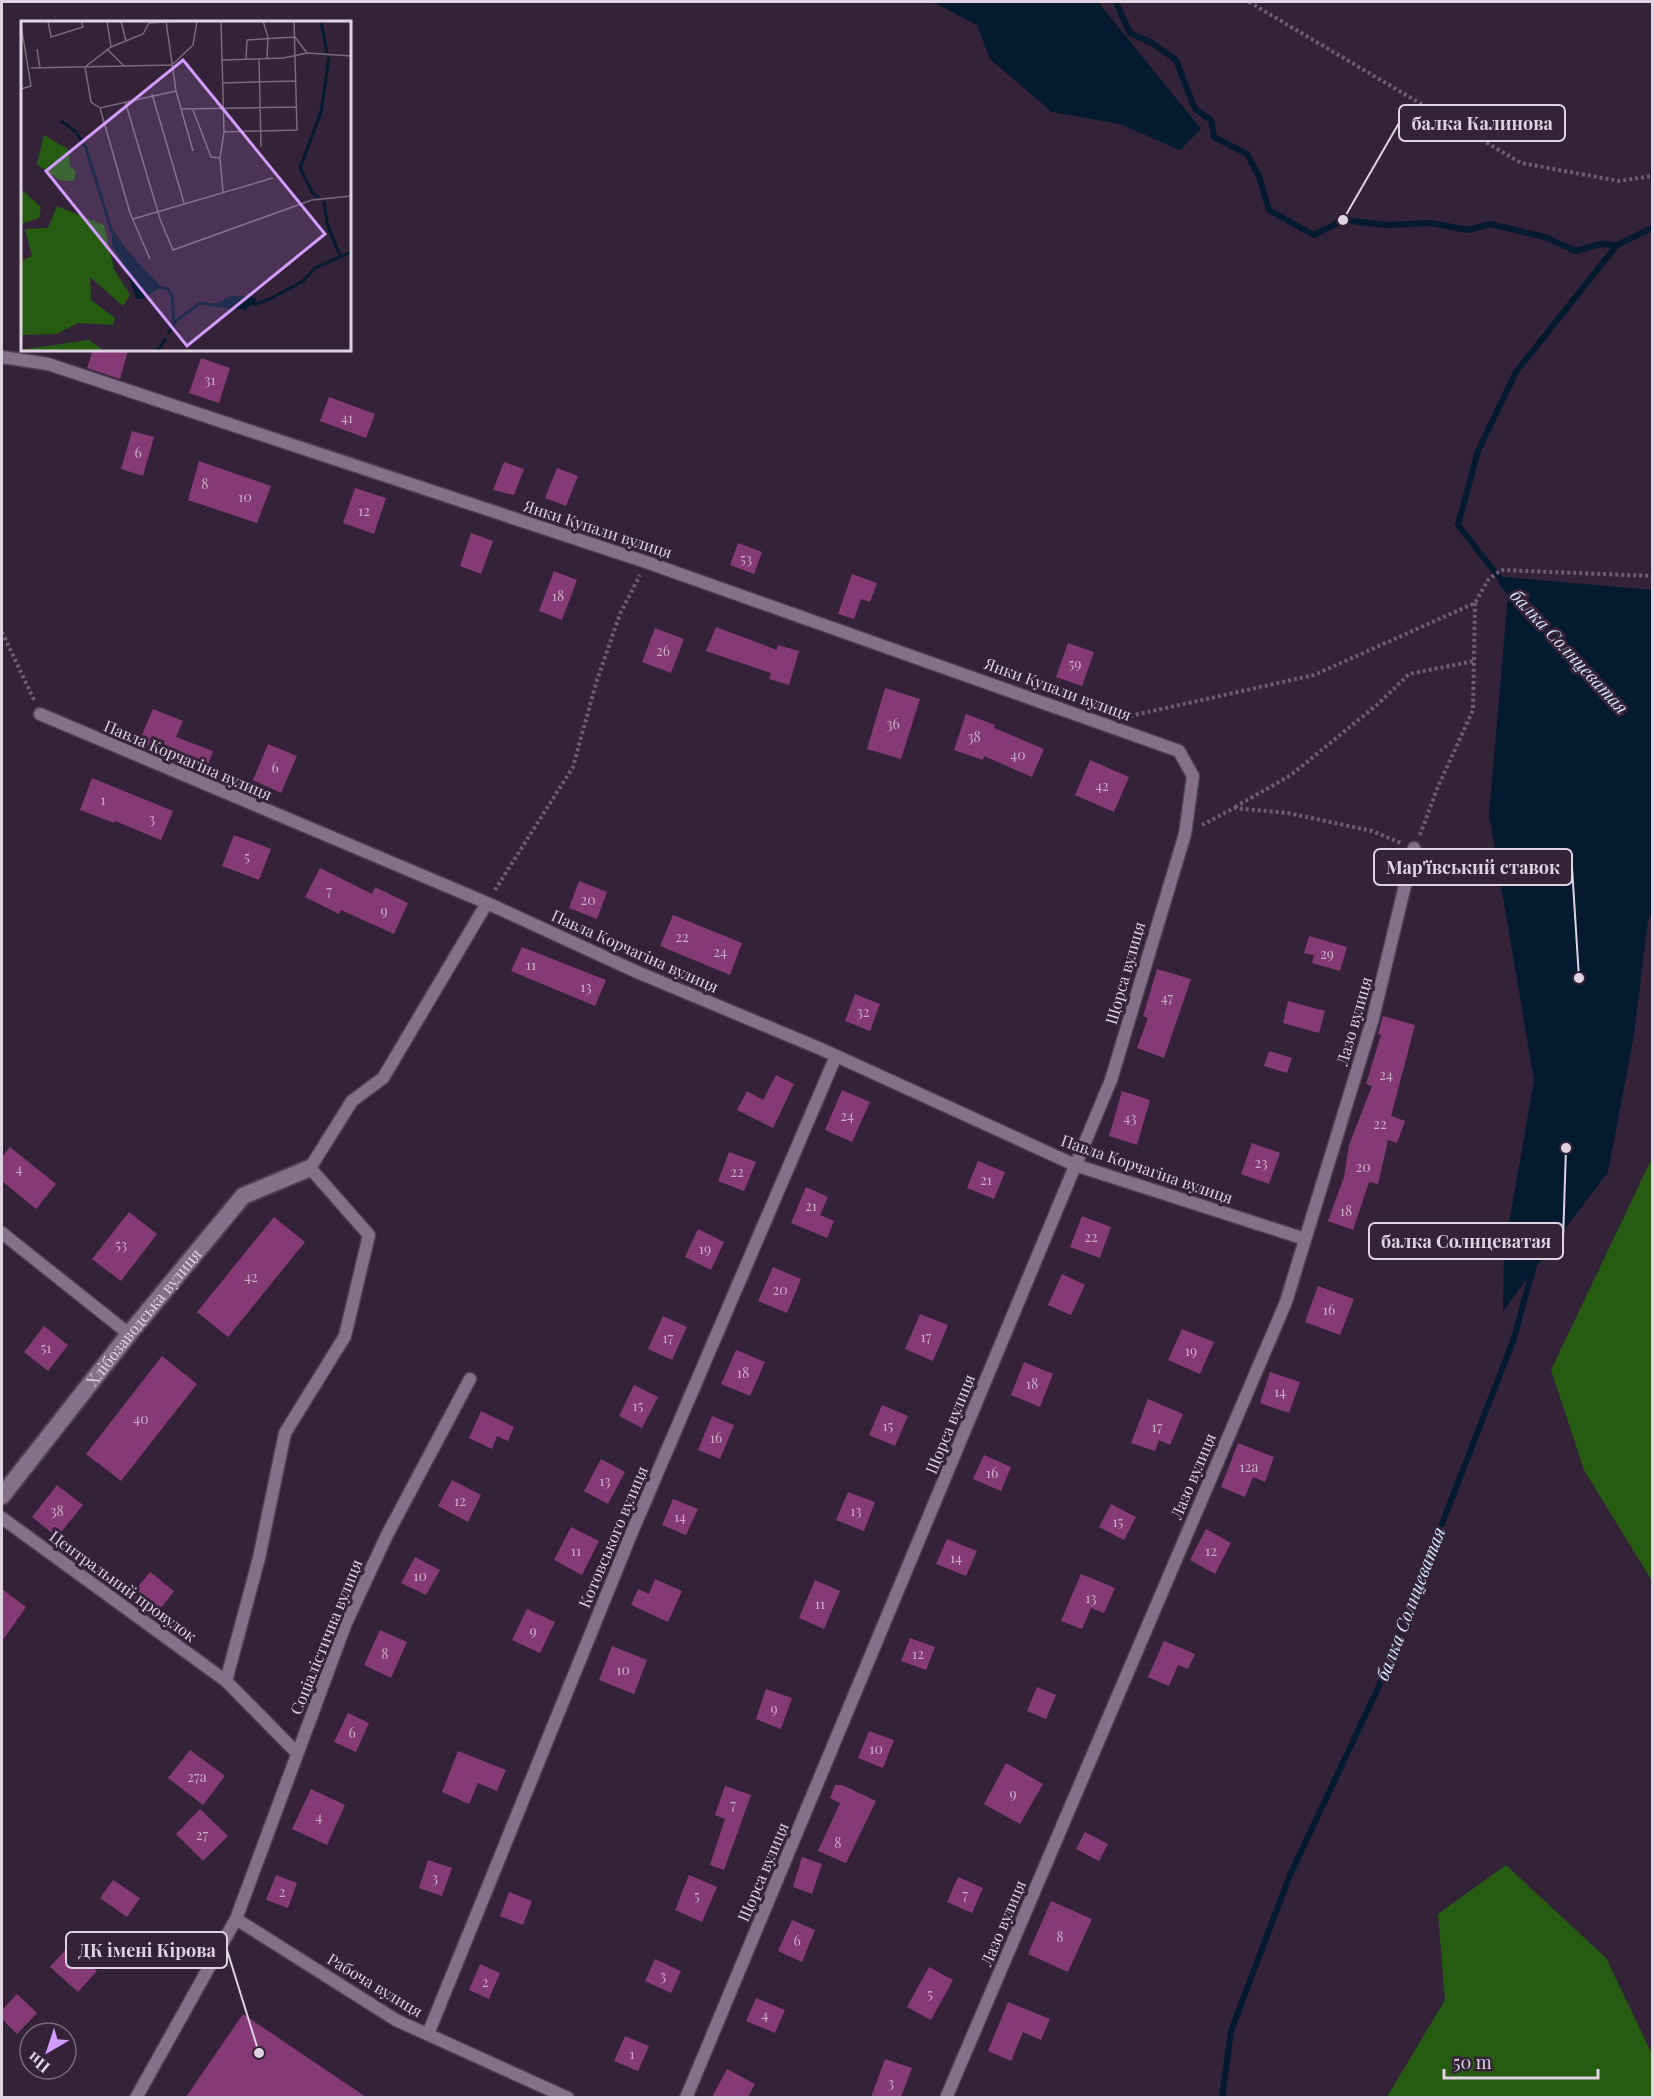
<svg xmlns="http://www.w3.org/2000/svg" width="1654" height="2099" viewBox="0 0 1654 2099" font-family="'Playfair Display',serif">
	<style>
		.green { fill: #255c12 }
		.water { fill: #031a2f }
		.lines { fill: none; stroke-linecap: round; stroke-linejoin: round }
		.stream { stroke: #031a2f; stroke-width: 6 }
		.building { fill: #863a75 }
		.service-casing { stroke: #4e3f52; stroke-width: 15 }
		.minor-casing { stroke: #4e3f52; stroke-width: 20 }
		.path { stroke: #6d5d71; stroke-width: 4; stroke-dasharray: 3 3; stroke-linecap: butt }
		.service { stroke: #857089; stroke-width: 12 }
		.minor { stroke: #857089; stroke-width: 16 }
		.labels { text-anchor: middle; stroke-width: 6; stroke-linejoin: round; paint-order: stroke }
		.number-label { font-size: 14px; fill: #c9adc7 }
		.street-label { font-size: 16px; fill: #dfd3e2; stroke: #342238 }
		.water-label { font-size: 18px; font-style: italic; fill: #d3e6f8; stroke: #342238 }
		.inset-river { fill: none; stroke: #031a2f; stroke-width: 3 }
		.inset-road { fill: none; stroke: #78697c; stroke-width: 1.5 }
		.view { fill: #d39cfc; fill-opacity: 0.15; stroke: #d39cfc; stroke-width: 3 }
		.inset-edge { fill: none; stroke: #dfd3e2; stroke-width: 3 }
		.leader { fill: none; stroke: #dfd3e2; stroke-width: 2 }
		.callout-dot { fill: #dfd3e2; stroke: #342238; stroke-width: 2 }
		.callout { fill: #342238; stroke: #dfd3e2; stroke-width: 2 }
		.callout-label { font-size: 18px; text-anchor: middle; font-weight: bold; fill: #dfd3e2 }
	</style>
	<rect width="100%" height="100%" fill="#342238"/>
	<path class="green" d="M 1652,1158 L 1652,1581 L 1584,1470 L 1551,1370 Z
		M 1506,1865 L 1606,1958 L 1652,2054 L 1652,2097 L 1387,2097 L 1445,2000 L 1438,1914 Z"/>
	<path class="water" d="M 933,2 L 1098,2 L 1201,129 L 1180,150 L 1120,124 L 1052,112 L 990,59 L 977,25 Z
		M 1504,577 L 1652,590 L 1652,911 L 1648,921 L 1634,1035 L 1608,1172 L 1503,1311 L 1504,1253 L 1534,1080 L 1489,815 L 1508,595 L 1499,584 Z"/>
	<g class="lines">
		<path class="stream" d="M 1116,2 L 1130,33 L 1152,43 L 1176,60 L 1195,109 L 1211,120 L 1214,137 L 1247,154 L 1259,176 L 1269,210 L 1314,235 L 1343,220 L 1387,225 L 1431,223 L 1468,230 L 1490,224 L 1545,237 L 1576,251 L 1601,244 L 1617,245 L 1652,228
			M 1506,586 L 1458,525 L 1478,451 L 1516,372 L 1617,245
			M 1222,2098 L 1231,2031 L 1290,1875 L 1379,1686 L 1513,1341 L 1534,1266"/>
	</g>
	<path class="building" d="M 93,350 L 128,350 L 120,379 L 87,368 Z
		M 201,358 L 230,368 L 219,403 L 189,393 Z
		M 329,397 L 375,414 L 366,438 L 320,421 Z
		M 132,431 L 154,437 L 143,476 L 121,469 Z
		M 199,461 L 271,486 L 257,523 L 188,500 Z
		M 504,462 L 524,469 L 514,495 L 493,490 Z
		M 557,468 L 578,476 L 566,506 L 545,498 Z
		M 355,488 L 386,498 L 374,534 L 343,523 Z
		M 471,533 L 493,541 L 481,574 L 460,566 Z
		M 738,543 L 762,552 L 754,574 L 730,565 Z
		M 554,571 L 577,580 L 562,620 L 539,611 Z
		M 852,574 L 877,583 L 870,602 L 861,599 L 854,619 L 838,614 Z
		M 716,627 L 777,650 L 778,645 L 799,651 L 789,685 L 769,679 L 771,673 L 706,651 Z
		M 655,628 L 684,639 L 671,673 L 642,662 Z
		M 1068,643 L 1094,652 L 1082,686 L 1056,677 Z
		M 885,688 L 920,699 L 901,759 L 867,749 Z
		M 153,709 L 183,721 L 176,737 L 213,751 L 204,775 L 180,764 L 181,759 L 139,742 Z
		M 966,714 L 995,725 L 994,728 L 1044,749 L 1032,777 L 984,756 L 983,760 L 954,750 Z
		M 268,744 L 297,756 L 281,793 L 253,780 Z
		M 1090,760 L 1129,777 L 1114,812 L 1075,795 Z
		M 92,778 L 173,811 L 161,840 L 115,821 L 114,823 L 80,810 Z
		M 234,835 L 271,849 L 259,880 L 222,866 Z
		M 320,868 L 372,894 L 375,887 L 408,903 L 394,934 L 341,910 L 339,914 L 305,897 Z
		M 579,881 L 607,892 L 597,919 L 569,908 Z
		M 673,915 L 742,943 L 730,975 L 660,946 Z
		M 1309,936 L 1347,947 L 1340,971 L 1312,963 L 1314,955 L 1304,953 Z
		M 522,947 L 606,980 L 595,1006 L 511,971 Z
		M 1157,969 L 1191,979 L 1164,1058 L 1137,1048 L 1148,1018 L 1143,1016 Z
		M 855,994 L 880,1004 L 870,1031 L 845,1021 Z
		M 1288,1001 L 1325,1011 L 1319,1033 L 1283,1023 Z
		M 1383,1016 L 1415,1025 L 1391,1116 L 1405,1121 L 1397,1143 L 1388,1140 L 1378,1184 L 1369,1182 L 1353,1230 L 1328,1221 L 1344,1177 L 1349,1145 L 1372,1086 L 1366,1084 L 1381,1035 L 1378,1034 Z
		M 1269,1051 L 1292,1058 L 1287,1073 L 1264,1066 Z
		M 776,1075 L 794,1084 L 773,1128 L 737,1110 L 747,1091 L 763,1100 Z
		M 842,1090 L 870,1102 L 852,1142 L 825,1130 Z
		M 1122,1091 L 1150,1100 L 1137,1145 L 1109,1136 Z
		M 1252,1143 L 1280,1153 L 1269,1184 L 1241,1174 Z
		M 10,1147 L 56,1184 L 36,1209 L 2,1181 L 2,1157 Z
		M 729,1152 L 756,1162 L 744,1191 L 718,1181 Z
		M 978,1161 L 1005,1172 L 994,1199 L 967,1188 Z
		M 806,1187 L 828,1197 L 820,1215 L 834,1221 L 827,1238 L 791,1223 Z
		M 129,1212 L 157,1234 L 121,1281 L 92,1259 Z
		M 1082,1216 L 1111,1227 L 1100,1258 L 1070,1247 Z
		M 274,1217 L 305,1242 L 228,1337 L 197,1312 Z
		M 698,1229 L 724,1242 L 711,1270 L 685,1257 Z
		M 773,1267 L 801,1279 L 787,1313 L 758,1301 Z
		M 1062,1274 L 1085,1285 L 1071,1315 L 1048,1305 Z
		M 1318,1286 L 1354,1299 L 1340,1335 L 1305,1322 Z
		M 920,1314 L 948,1325 L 933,1361 L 905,1349 Z
		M 663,1316 L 687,1327 L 672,1360 L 648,1349 Z
		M 44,1326 L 68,1345 L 48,1371 L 24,1352 Z
		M 1182,1329 L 1214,1342 L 1200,1374 L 1168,1360 Z
		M 736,1350 L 765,1362 L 750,1396 L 721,1384 Z
		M 162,1356 L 197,1384 L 121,1481 L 86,1454 Z
		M 1024,1362 L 1053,1374 L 1040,1407 L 1011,1395 Z
		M 1270,1372 L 1300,1382 L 1289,1413 L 1260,1403 Z
		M 634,1385 L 658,1397 L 642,1428 L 619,1416 Z
		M 1148,1399 L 1183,1414 L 1170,1445 L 1159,1440 L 1155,1451 L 1131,1443 Z
		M 882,1405 L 908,1416 L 895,1446 L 869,1435 Z
		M 481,1411 L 514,1427 L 508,1441 L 497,1436 L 492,1449 L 469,1438 Z
		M 712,1416 L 734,1425 L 720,1459 L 698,1450 Z
		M 1238,1443 L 1274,1457 L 1265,1482 L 1253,1477 L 1245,1497 L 1221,1487 Z
		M 984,1455 L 1011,1467 L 1001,1491 L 973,1479 Z
		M 601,1459 L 625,1472 L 608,1504 L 584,1491 Z
		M 452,1480 L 481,1495 L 468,1522 L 438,1506 Z
		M 57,1485 L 83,1505 L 57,1537 L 32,1517 Z
		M 848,1492 L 875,1502 L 864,1531 L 836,1520 Z
		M 673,1499 L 698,1509 L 686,1535 L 662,1525 Z
		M 1111,1504 L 1136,1517 L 1124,1540 L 1099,1527 Z
		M 571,1527 L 599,1541 L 582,1575 L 554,1560 Z
		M 1206,1529 L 1231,1543 L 1215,1574 L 1190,1560 Z
		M 947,1539 L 977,1551 L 966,1576 L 936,1564 Z
		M 415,1557 L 440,1570 L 426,1595 L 401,1583 Z
		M 150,1572 L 174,1591 L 153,1618 L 128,1599 Z
		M 1081,1574 L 1115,1588 L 1104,1613 L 1091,1608 L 1082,1629 L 1061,1621 Z
		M 655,1579 L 682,1591 L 668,1622 L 631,1605 L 638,1589 L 649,1594 Z
		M 815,1580 L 840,1591 L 824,1629 L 799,1618 Z
		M 2,1589 L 26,1607 L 2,1641 Z
		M 527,1609 L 555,1622 L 540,1653 L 512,1640 Z
		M 380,1630 L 407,1642 L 391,1678 L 364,1665 Z
		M 910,1638 L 935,1647 L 926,1670 L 901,1661 Z
		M 1164,1641 L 1195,1654 L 1188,1669 L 1178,1665 L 1169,1686 L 1148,1677 Z
		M 612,1646 L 647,1660 L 634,1694 L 599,1680 Z
		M 1037,1687 L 1056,1695 L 1046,1719 L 1027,1711 Z
		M 766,1689 L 792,1698 L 781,1729 L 756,1719 Z
		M 348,1713 L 369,1723 L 356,1752 L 334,1742 Z
		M 869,1731 L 894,1740 L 883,1768 L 858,1758 Z
		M 190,1750 L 225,1776 L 203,1805 L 168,1778 Z
		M 458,1751 L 506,1770 L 497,1791 L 478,1783 L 469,1804 L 442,1792 Z
		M 1006,1763 L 1043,1784 L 1020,1824 L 984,1804 Z
		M 835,1785 L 842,1785 L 876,1801 L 846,1863 L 818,1851 L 840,1803 L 830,1798 Z
		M 725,1786 L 751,1795 L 724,1870 L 710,1865 L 725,1819 L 715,1815 Z
		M 311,1789 L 345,1805 L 327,1845 L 292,1829 Z
		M 200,1809 L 228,1836 L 203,1861 L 176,1834 Z
		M 1085,1832 L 1108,1844 L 1099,1861 L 1076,1849 Z
		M 802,1857 L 822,1864 L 812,1894 L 793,1887 Z
		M 428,1860 L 452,1868 L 442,1896 L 419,1888 Z
		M 276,1875 L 297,1883 L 288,1908 L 266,1900 Z
		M 689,1875 L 717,1887 L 702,1922 L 675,1910 Z
		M 958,1877 L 983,1888 L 972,1913 L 947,1902 Z
		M 113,1880 L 140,1898 L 127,1917 L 100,1898 Z
		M 509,1892 L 532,1901 L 523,1925 L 500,1916 Z
		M 1051,1901 L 1092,1919 L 1068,1972 L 1028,1954 Z
		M 792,1920 L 815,1930 L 802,1962 L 778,1951 Z
		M 69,1946 L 97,1971 L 78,1992 L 50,1967 Z
		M 655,1959 L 681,1971 L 671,1993 L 645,1981 Z
		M 480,1964 L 500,1973 L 489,1999 L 469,1990 Z
		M 929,1967 L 953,1980 L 931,2020 L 907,2007 Z
		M 17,1994 L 37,2013 L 17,2034 L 2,2019 L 2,2010 Z
		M 756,1998 L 785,2010 L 775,2033 L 746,2021 Z
		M 1008,2002 L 1050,2019 L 1041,2040 L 1023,2032 L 1011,2061 L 988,2051 Z
		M 243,2014 L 366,2097 L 186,2097 Z
		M 625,2036 L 649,2046 L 638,2071 L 614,2061 Z
		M 885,2059 L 912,2068 L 901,2097 L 871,2097 Z
		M 727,2069 L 755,2084 L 748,2097 L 712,2097 Z"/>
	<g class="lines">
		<g class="service-casing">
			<path id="service" d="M 2,357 L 48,364 L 646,562 L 1179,751 L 1193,776 L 1185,834 L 1111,1080 L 686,2098
				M 40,714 L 487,903 L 637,972 L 821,1049 L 1075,1165 L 1305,1239
				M 2,1233 L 129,1334
				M 2,1518 L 226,1681 L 297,1753
				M 226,1681 L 259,1558 L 285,1433 L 345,1336 L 369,1235 L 310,1168 L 352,1101 L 383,1078 L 487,903
				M 236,1919 L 396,2020 L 568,2098
				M 428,2034 L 632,1532 L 836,1056
				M 136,2098 L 236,1919 L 346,1623 L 387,1535 L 470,1379
				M 946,2098 L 1286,1302 L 1373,1018 L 1414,848"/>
		</g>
		<g class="minor-casing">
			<g id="minor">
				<path id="s1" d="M 2,1496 L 129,1334 L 243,1196 L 310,1168"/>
			</g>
		</g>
		<path class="path" d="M 1249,2 L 1521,163 L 1619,181 L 1652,176
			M 2,632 L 35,702
			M 1130,716 L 1314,675 L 1475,603 L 1488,580 L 1501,570 L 1652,576
			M 1235,807 L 1291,775 L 1378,704 L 1409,674 L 1474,661
			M 1202,825 L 1234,808 L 1288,813 L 1372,831 L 1401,843
			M 1420,835 L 1437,789 L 1473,710 L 1475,603
			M 495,890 L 573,767 L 596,683 L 620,614 L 640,575"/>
		<use href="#service" class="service"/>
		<use href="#minor" class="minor"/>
	</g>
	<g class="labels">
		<g class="number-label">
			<text x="210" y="385">31</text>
			<text x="347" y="423">41</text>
			<text x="138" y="458">6</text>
			<text x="205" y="489">8</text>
			<text x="245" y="502">10</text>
			<text x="364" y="516">12</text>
			<text x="746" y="564">53</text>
			<text x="558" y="601">18</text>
			<text x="663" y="656">26</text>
			<text x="1075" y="669">59</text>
			<text x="893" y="729">36</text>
			<text x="974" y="742">38</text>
			<text x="1018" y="760">40</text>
			<text x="275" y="773">6</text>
			<text x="1102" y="791">42</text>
			<text x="103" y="805">1</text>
			<text x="152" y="824">3</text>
			<text x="247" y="862">5</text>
			<text x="329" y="896">7</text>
			<text x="588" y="905">20</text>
			<text x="384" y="916">9</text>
			<text x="682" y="942">22</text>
			<text x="720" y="957">24</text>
			<text x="1327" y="959">29</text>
			<text x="531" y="970">11</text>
			<text x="586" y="992">13</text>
			<text x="1167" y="1003">47</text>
			<text x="863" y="1017">32</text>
			<text x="1386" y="1080">24</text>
			<text x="847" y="1121">24</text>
			<text x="1130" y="1123">43</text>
			<text x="1380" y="1129">22</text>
			<text x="1261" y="1168">23</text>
			<text x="1363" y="1172">20</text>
			<text x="19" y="1174">4</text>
			<text x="737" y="1177">22</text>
			<text x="986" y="1185">21</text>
			<text x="811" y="1211">21</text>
			<text x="1346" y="1216">18</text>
			<text x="1091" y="1242">22</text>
			<text x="121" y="1250">53</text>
			<text x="705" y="1254">19</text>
			<text x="251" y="1282">42</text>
			<text x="780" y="1295">20</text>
			<text x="1329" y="1315">16</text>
			<text x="926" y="1342">17</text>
			<text x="668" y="1343">17</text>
			<text x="46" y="1353">51</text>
			<text x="1191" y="1356">19</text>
			<text x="743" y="1378">18</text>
			<text x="1032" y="1389">18</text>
			<text x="1280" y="1397">14</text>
			<text x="638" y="1411">15</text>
			<text x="141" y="1424">40</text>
			<text x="888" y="1431">15</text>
			<text x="1157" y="1432">17</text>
			<text x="716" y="1443">16</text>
			<text x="1249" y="1472">12а</text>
			<text x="992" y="1478">16</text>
			<text x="605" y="1486">13</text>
			<text x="460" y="1506">12</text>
			<text x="57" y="1516">38</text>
			<text x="856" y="1516">13</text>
			<text x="680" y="1522">14</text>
			<text x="1118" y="1527">15</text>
			<text x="576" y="1556">11</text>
			<text x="1211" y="1556">12</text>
			<text x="956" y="1563">14</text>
			<text x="420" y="1581">10</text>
			<text x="1091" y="1603">13</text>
			<text x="820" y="1609">11</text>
			<text x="533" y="1636">9</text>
			<text x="385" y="1659">8</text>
			<text x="918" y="1659">12</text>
			<text x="623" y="1675">10</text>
			<text x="774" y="1714">9</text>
			<text x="352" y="1738">6</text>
			<text x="876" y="1754">10</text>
			<text x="197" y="1782">27а</text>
			<text x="1013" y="1799">9</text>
			<text x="733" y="1810">7</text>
			<text x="319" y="1822">4</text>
			<text x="202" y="1840">27</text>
			<text x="838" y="1848">8</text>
			<text x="435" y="1883">3</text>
			<text x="282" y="1897">2</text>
			<text x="965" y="1900">7</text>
			<text x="697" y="1901">5</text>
			<text x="1060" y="1942">8</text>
			<text x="797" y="1946">6</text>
			<text x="663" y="1981">3</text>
			<text x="485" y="1987">2</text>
			<text x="930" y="1999">5</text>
			<text x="765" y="2020">4</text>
			<text x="632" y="2059">1</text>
			<text x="891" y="2088">3</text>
		</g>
		<g class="street-label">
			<text transform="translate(598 529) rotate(18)" y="6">Янки Купали вулиця</text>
			<text transform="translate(1058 689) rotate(20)" y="6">Янки Купали вулиця</text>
			<text transform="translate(188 760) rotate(23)" y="6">Павла Корчагіна вулиця</text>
			<text transform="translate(635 951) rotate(24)" y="6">Павла Корчагіна вулиця</text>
			<text transform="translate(1125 973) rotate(-74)" y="6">Щорса вулиця</text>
			<text transform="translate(1354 1021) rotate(-74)" y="6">Лазо вулиця</text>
			<text transform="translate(1147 1169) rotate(19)" y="6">Павла Корчагіна вулиця</text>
			<text dy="6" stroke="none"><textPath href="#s1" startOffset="228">Хлібозаводська вулиця</textPath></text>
			<text transform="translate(950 1424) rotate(-68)" y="6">Щорса вулиця</text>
			<text transform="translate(1193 1476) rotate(-67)" y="6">Лазо вулиця</text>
			<text transform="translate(613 1537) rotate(-67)" y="6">Котовського вулиця</text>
			<text transform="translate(123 1586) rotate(36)" y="6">Центральний провулок</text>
			<text transform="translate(326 1637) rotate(-68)" y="6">Соціалістична вулиця</text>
			<text transform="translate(763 1872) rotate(-67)" y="6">Щорса вулиця</text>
			<text transform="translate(1003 1923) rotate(-67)" y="6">Лазо вулиця</text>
			<text transform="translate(375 1985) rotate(31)" y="6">Рабоча вулиця</text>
		</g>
		<g class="water-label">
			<text transform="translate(1569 652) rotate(47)" y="6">балка Солнцеватая</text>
			<text transform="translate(1411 1604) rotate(-69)" y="6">балка Солнцеватая</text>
		</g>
	</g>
	<g transform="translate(21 21)">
		<rect width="330" height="330" fill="#342238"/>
		<path d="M 23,114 L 47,128 L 49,144 L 55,151 L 53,160 L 38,159 L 16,143 ZM 0,168 L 20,186 L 18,197 L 0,203 ZM 36,185 L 83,204 L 93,248 L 109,274 L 102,285 L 69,256 L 70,279 L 94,297 L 92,304 L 57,302 L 36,313 L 0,314 L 0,240 L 11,235 L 4,208 L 27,207 ZM 68,319 L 83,330 L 0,330 L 5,328 Z" fill="#255c12"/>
		<path d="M 91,206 L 104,227 L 140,266 L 121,278 L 115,278 L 105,248 L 91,224 ZM 209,275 L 229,275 L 235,277 L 235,281 L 224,289 L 195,283 Z" fill="#031a2f"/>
		<path class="inset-river" d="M 300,0 L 306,32M 40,100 L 55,111 L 65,127 L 91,211M 298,176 L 292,173 L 279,147 L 300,91 L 308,36M 303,180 L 306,202 L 319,235M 139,266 L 147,268 L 151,275 L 153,302M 232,284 L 249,278 L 282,260 L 294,247 L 330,231M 147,313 L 156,299 L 179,282 L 215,287M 130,330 L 137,329 L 145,317"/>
		<path class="inset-road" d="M 27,0 L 30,16 L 62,6 L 60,0M 86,0 L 90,26M 100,0 L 105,20M 145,0 L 155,70 L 172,130M 242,0 L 247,16 L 246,38M 0,4 L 10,65 L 0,68M 16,28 L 19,47M 86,28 L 103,45M 238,38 L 240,126M 201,39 L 263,37 L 286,32 L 330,35M 225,39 L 226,19 L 274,16 L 286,32M 10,47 L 151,44 L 172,24 L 176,0M 201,62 L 274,60M 155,70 L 79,87 L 70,81 L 64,46 L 90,26 L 122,13 L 128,2 L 161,0M 131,73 L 163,182M 104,80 L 139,198 L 152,229 L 291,179 L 330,175M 79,87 L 109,192 L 129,238M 161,88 L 275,86M 172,89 L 190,136 L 199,137M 203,111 L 276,109 L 273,0M 199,137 L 203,111 L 200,0M 199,137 L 202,171M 112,198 L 252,157"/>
		<path class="view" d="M 162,39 L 304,213 L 166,325 L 25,150 Z"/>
		<rect width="330" height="330" class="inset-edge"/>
	</g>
	<path class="leader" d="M1343 220L1399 123M1579 978L1572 867M1566 1148L1563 1241M259 2053L227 1950"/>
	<g class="callout-dot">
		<circle cx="1343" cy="220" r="6"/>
		<circle cx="1579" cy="978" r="6"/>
		<circle cx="1566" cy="1148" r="6"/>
		<circle cx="259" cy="2053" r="6"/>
	</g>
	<g class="callout">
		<rect x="1399" y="105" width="166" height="36" rx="6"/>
		<rect x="1374" y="849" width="198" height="36" rx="6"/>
		<rect x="1369" y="1223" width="194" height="36" rx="6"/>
		<rect x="66" y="1932" width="161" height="36" rx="6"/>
	</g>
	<g class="callout-label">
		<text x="1482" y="130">балка Калинова</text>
		<text x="1473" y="874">Мар'ївський ставок</text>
		<text x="1466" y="1248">балка Солнцеватая</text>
		<text x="147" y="1957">ДК імені Кірова</text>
	</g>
	<rect width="1654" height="2099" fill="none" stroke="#dfd3e2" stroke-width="6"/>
	<g transform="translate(48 2051) rotate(219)"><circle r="28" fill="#342238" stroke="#78697c" stroke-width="1.5"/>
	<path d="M0-4.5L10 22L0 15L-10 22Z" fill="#d39cfc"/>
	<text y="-9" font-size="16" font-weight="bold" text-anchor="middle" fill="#dfd3e2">Пн</text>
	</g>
	<path d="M1444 2069v9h154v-9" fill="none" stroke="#dfd3e2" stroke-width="3"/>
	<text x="1453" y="2069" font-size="18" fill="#dfd3e2" stroke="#342238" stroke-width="4.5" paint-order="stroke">50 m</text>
</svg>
